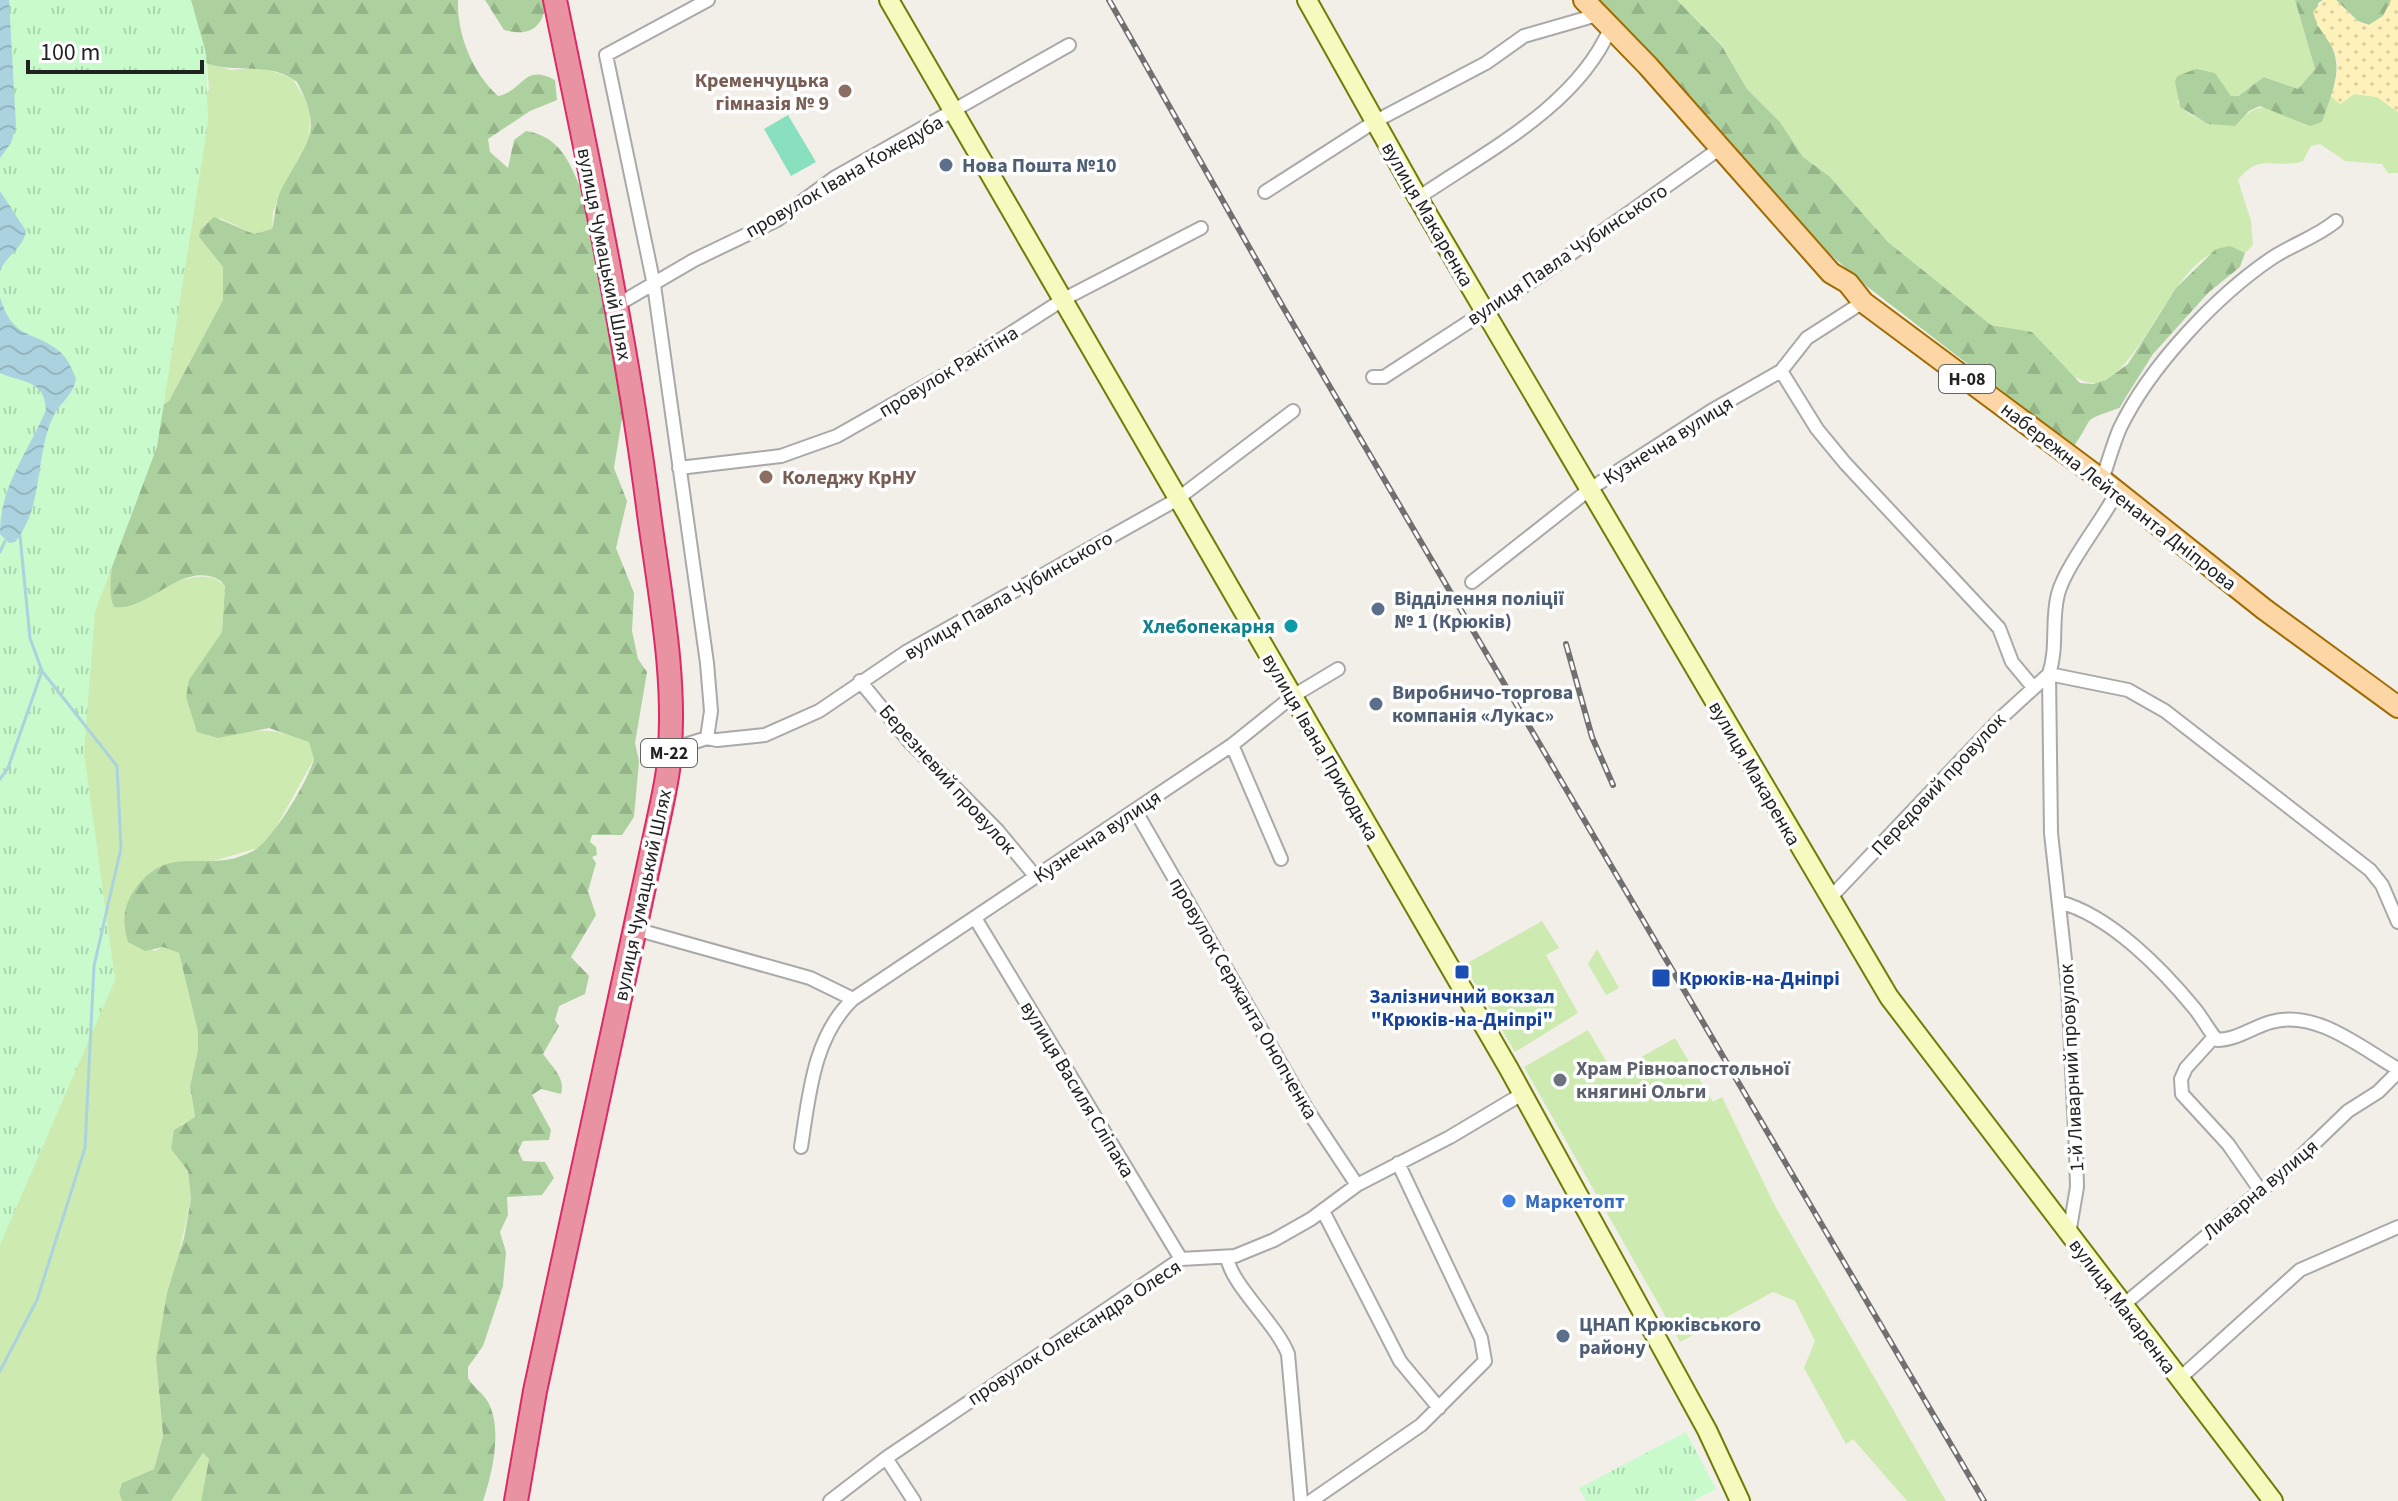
<svg xmlns="http://www.w3.org/2000/svg" width="2398" height="1501" viewBox="0 0 2398 1501" font-family="'Source Sans 3',sans-serif">
	<style>
		.grass { fill: #cdebb0 }
		.forest { fill: url(#forest-firs) }
		.sand { fill: url(#sand-dots) }
		.park { fill: url(#park-tufts) }
		.pitch { fill: #88e0be }
		.water { fill: url(#water-waves) }
		.lines { fill: none; stroke-linecap: round; stroke-linejoin: round }
		.stream { stroke: #aad3df; stroke-width: 3 }
		.street-casing { stroke: #a9a9a9; stroke-width: 16 }
		.secondary-casing { stroke: #707d05; stroke-width: 22 }
		.primary-casing { stroke: #a06b00; stroke-width: 24 }
		.highway-casing { stroke: #dc2a67; stroke-width: 26 }
		.street { stroke: #fff; stroke-width: 12 }
		.secondary { stroke: #f7fabf; stroke-width: 18 }
		.primary { stroke: #fcd6a4; stroke-width: 20 }
		.highway { stroke: #e892a2; stroke-width: 22 }
		.rail-casing { stroke: #707070; stroke-width: 6 }
		.rail { stroke: #fff; stroke-width: 3; stroke-dasharray: 9; stroke-linecap: butt }
		.education-dot { fill: #8d6e63; stroke: #fff; stroke-width: 3 }
		.service-dot { fill: #5c6f8a; stroke: #fff; stroke-width: 3 }
		.culture-dot { fill: #0f9aa8; stroke: #fff; stroke-width: 3 }
		.transit-dot { fill: #1a4fb4; stroke: #fff; stroke-width: 3 }
		.worship-dot { fill: #6b7280; stroke: #fff; stroke-width: 3 }
		.shop-dot { fill: #3f7fe0; stroke: #fff; stroke-width: 3 }
		.labels { text-anchor: middle; stroke-width: 7; stroke-linejoin: round; paint-order: stroke }
		.shield { fill: #fff; stroke: #646464; stroke-width: 2 }
		.shield-label { font-size: 18px; font-weight: bold; fill: #222 }
		.education-label { font-size: 20px; font-weight: bold; fill: #785e54; stroke: #fff; text-anchor: end }
		.service-label { font-size: 20px; font-weight: bold; fill: #4e5e75; stroke: #fff; text-anchor: start }
		.street-label { font-size: 20px; fill: #222; stroke: #fff }
		.culture-label { font-size: 20px; font-weight: bold; fill: #0d838f; stroke: #fff; text-anchor: end }
		.transit-label { font-size: 20px; font-weight: bold; fill: #164399; stroke: #fff; text-anchor: start }
		.worship-label { font-size: 20px; font-weight: bold; fill: #5b616d; stroke: #fff; text-anchor: start }
		.shop-label { font-size: 20px; font-weight: bold; fill: #366cbe; stroke: #fff; text-anchor: start }
	</style>
	<defs>
		<pattern id="forest-firs" width="22" height="20" patternUnits="userSpaceOnUse" patternTransform="scale(2)"><rect width="22" height="20" fill="#add19e"/><path d="M5 1l3.5 6h-7zM16 11l3.5 6h-7z" fill="#95b388"/></pattern>
		<pattern id="sand-dots" width="8" height="8" patternUnits="userSpaceOnUse" patternTransform="scale(2)"><rect width="8" height="8" fill="#fff1ba"/><path d="M2 2h.1M6 6h.1" fill="none" stroke="#dacea0" stroke-width="1.8" stroke-linecap="round"/></pattern>
		<pattern id="park-tufts" width="24" height="20" patternUnits="userSpaceOnUse" patternTransform="scale(2)"><rect width="24" height="20" fill="#c8facc"/><path d="M3 7l-1-3M5 7V3M7 7l1-3M15 17l-1-3M17 17v-4M19 17l1-3" fill="none" stroke="#acd6af"/></pattern>
		<pattern id="water-waves" width="16" height="10" patternUnits="userSpaceOnUse" patternTransform="scale(2)"><rect width="16" height="10" fill="#aad3df"/><path d="M0 5q4-4 8 0t8 0" fill="none" stroke="#92b5bf"/></pattern>
	</defs>
	<rect width="100%" height="100%" fill="#f2efe9"/>
	<path class="grass" d="M 1677,0 L 2295,0 L 2315,69 L 2298,89 L 2265,77 L 2237,96 L 2231,96 L 2223,85 L 2177,101 C 2189,121 2214,124 2235,125 C 2263,95 2278,109 2310,125 L 2322,122 L 2331,96 L 2340,104 L 2354,94 L 2377,97 L 2398,112 L 2398,173 L 2388,173 L 2382,164 L 2345,161 L 2320,144 L 2311,146 L 2303,161 C 2276,170 2259,152 2238,180 L 2251,221 L 2253,245 L 2245,253 C 2185,226 2151,356 2106,380 C 2072,398 2031,326 1991,325 L 1888,242 L 1829,176 L 1803,157 L 1780,122 L 1747,89 L 1722,45 Z
		M 207,63 L 231,70 L 260,67 L 292,78 L 311,108 L 308,144 L 283,186 L 273,212 L 272,229 L 254,234 L 220,218 L 199,237 L 223,267 L 223,300 L 169,401 L 152,413 L 147,599 C 166,585 206,564 225,586 L 222,632 L 190,680 L 227,733 C 262,729 276,728 310,742 L 314,759 L 274,831 L 258,848 L 210,862 L 125,924 L 154,951 L 163,947 L 179,953 L 198,1032 L 198,1050 L 190,1086 L 195,1118 L 181,1124 L 171,1149 L 188,1171 L 191,1199 L 156,1358 L 163,1436 L 154,1469 L 122,1483 L 119,1492 L 122,1501 L 0,1501 L 0,534 L 209,89 Z
		M 1542,921 L 1559,948 L 1546,955 L 1578,1013 L 1515,1052 L 1464,965 Z
		M 1597,949 L 1619,988 L 1606,995 L 1588,964 Z
		M 1588,1030 L 1613,1073 L 1675,1038 L 1713,1102 L 1722,1097 L 1775,1206 L 1946,1501 L 1907,1501 L 1853,1439 L 1846,1444 L 1804,1368 L 1815,1341 L 1795,1301 L 1773,1292 L 1680,1342 L 1524,1067 Z
		M 203,1453 L 209,1459 L 201,1501 L 171,1501 Z"/>
	<path class="forest" d="M 158,0 L 458,0 C 457,35 472,72 498,96 C 525,90 523,63 555,80 L 557,100 L 530,111 L 488,139 L 490,152 L 508,168 L 514,140 L 526,131 C 561,137 569,162 582,191 L 623,412 L 614,468 L 627,501 L 616,548 L 634,593 L 632,631 L 638,659 L 647,672 L 635,743 L 639,761 L 634,817 L 622,835 L 592,835 L 590,842 L 596,847 L 597,855 L 592,857 L 596,863 L 588,891 L 596,915 L 571,957 L 589,976 L 585,994 L 559,1006 L 555,1020 L 559,1026 L 543,1054 C 552,1067 566,1078 561,1094 L 541,1089 L 532,1095 L 551,1130 L 549,1140 L 523,1141 L 518,1151 L 523,1161 L 545,1162 L 554,1178 L 542,1195 L 507,1197 L 508,1215 L 500,1232 L 506,1252 L 503,1286 L 483,1346 L 468,1367 L 468,1378 C 473,1387 483,1393 488,1402 C 503,1429 492,1474 483,1501 L 201,1501 L 209,1459 L 203,1453 L 171,1501 L 122,1501 L 119,1492 L 122,1483 L 154,1469 L 163,1436 L 156,1358 L 167,1293 L 184,1238 L 191,1199 L 188,1171 L 171,1149 L 174,1130 L 195,1117 L 190,1086 L 198,1050 L 198,1032 L 179,953 L 163,947 L 145,951 L 128,942 C 122,922 123,906 135,889 C 171,840 206,876 253,851 C 272,841 308,781 314,759 L 309,742 L 269,728 L 218,738 L 197,732 L 186,697 L 189,680 L 222,632 L 225,586 L 221,581 C 183,558 150,612 114,607 C 98,574 142,453 152,413 L 169,401 L 223,300 L 223,267 L 199,237 L 200,230 L 214,217 L 254,234 L 272,229 C 276,214 275,200 283,186 C 307,142 324,131 297,82 C 265,57 221,80 191,54 C 177,41 168,16 158,0 Z
		M 485,0 L 547,0 L 547,1 C 542,28 531,37 504,30 Z
		M 1596,0 L 1677,0 L 1722,46 L 1747,89 L 1780,122 L 1803,157 L 1829,176 L 1888,242 L 1991,325 L 2032,332 L 2080,383 L 2093,384 L 2106,380 L 2128,364 L 2176,288 L 2216,249 L 2230,246 L 2245,253 L 2240,267 L 2209,292 L 2153,354 L 2119,408 C 2078,423 2097,414 2074,446 L 1860,281 L 1829,253 Z
		M 2295,0 L 2323,0 L 2318,3 L 2317,25 C 2348,59 2336,82 2322,122 L 2310,126 L 2260,106 L 2249,111 L 2235,126 L 2208,124 L 2180,107 L 2175,82 L 2177,76 L 2196,69 L 2215,73 L 2231,96 L 2238,96 L 2264,77 L 2298,89 L 2315,69 Z
		M 2336,0 L 2391,0 L 2392,3 L 2383,16 L 2369,25 L 2358,21 Z"/>
	<path class="sand" d="M 2323,0 L 2336,0 L 2357,21 L 2369,25 L 2383,16 L 2391,0 L 2398,0 L 2398,112 L 2377,97 L 2354,94 L 2340,104 L 2331,96 C 2349,44 2325,50 2313,12 Z"/>
	<path class="park" d="M 0,0 L 191,0 L 206,53 L 208,122 L 157,447 L 95,612 L 84,753 L 115,980 L 0,1245 Z
		M 1686,1432 L 1716,1489 L 1693,1501 L 1586,1501 L 1579,1488 Z"/>
	<path class="pitch" d="M 788,115 L 816,162 L 791,176 L 764,129 Z"/>
	<path class="water" d="M 0,0 L 9,0 L 16,126 L 11,143 L 0,158 Z
		M 0,191 L 26,231 C 23,249 7,254 0,271 Z
		M 0,297 C 13,341 34,330 59,351 C 68,358 71,368 76,378 C 75,393 61,402 54,415 C 34,455 45,505 15,542 L 9,543 L 0,534 C 0,485 28,453 46,410 C 45,379 22,383 0,373 Z"/>
	<g class="lines">
		<path class="stream" d="M 0,552 L 5,541
			M 0,779 L 8,768 L 42,671
			M 0,1371 L 37,1300 L 85,1148 L 94,966 L 121,848 L 117,766 L 42,671 L 30,638 L 20,536"/>
		<g class="street-casing">
			<path id="street" d="M 1265,192 L 1374,122 L 1486,63 L 1524,36 L 1597,15
				M 1418,198 C 1485,152 1576,107 1610,29
				M 617,305 L 694,260 L 777,220 L 834,178 L 1069,45
				M 1781,371 L 1817,429 L 1845,463 L 1999,628 L 2012,662 L 2032,686
				M 1373,377 L 1384,377 L 1541,275 L 1719,149
				M 679,468 L 781,456 L 837,436 L 955,369 L 1064,299 L 1201,228
				M 2102,480 C 2108,463 2113,444 2120,428 C 2150,366 2216,296 2272,258 C 2293,244 2315,238 2336,221
				M 1472,582 L 1590,489 L 1711,411 L 1781,371 L 1807,338 L 1863,302
				M 860,681 L 908,740 L 998,831 L 1036,877
				M 707,738 L 711,711 L 707,663 L 654,285 L 606,55 L 708,0
				M 707,738 L 717,740 L 765,735 L 819,711 L 906,652 L 1176,500 L 1293,411
				M 1232,745 L 1281,859
				M 669,757 L 688,744 L 707,738
				M 1135,810 L 1308,1111 L 1357,1185
				M 1830,898 L 2002,717 L 2049,674 L 2128,690 L 2165,711 L 2370,870 L 2382,885 L 2398,922
				M 2059,902 C 2110,915 2163,970 2195,1009 C 2203,1019 2209,1031 2217,1040 C 2236,1040 2253,1027 2271,1022 C 2316,1009 2361,1048 2398,1069
				M 975,918 L 1181,1259
				M 635,929 L 810,978 L 853,999 L 1232,745 L 1293,696 L 1338,669
				M 2214,1037 L 2186,1068 L 2181,1079 L 2182,1094 L 2228,1144 L 2260,1190
				M 801,1147 C 809,1096 813,1037 853,999
				M 1323,1211 L 1400,1361 L 1439,1408
				M 2069,1234 L 2077,1187 L 2076,1151 L 2068,987 L 2051,833 L 2049,674 C 2058,647 2051,621 2058,594 C 2066,565 2102,521 2117,492
				M 1227,1257 C 1231,1285 1276,1323 1288,1354 L 1301,1501
				M 2122,1306 L 2293,1164 L 2348,1111 L 2378,1092 L 2398,1072
				M 2179,1379 L 2300,1270 L 2398,1227
				M 886,1458 L 914,1501
				M 830,1501 L 886,1458 L 1181,1259 L 1235,1256 L 1274,1240 L 1311,1219 L 1357,1185 L 1450,1137 L 1522,1094
				M 1311,1501 L 1421,1425 L 1485,1361 L 1481,1338 L 1398,1163"/>
		</g>
		<g class="secondary-casing">
			<path id="secondary" d="M 889,0 L 1509,1069 L 1707,1430 L 1740,1501
				M 1307,0 L 1418,198 L 1889,997 L 2273,1501"/>
		</g>
		<g class="primary-casing">
			<path id="primary" d="M 1584,0 L 1648,66 L 1831,273 L 1848,283 L 1863,302 L 2102,480 L 2264,609 L 2398,707"/>
		</g>
		<g class="highway-casing">
			<path id="highway" d="M 516,1501 L 535,1391 L 658,822 C 662,803 667,782 669,762 C 677,680 660,596 649,514 C 627,341 590,171 555,0"/>
		</g>
		<use href="#street" class="street"/>
		<use href="#secondary" class="secondary"/>
		<use href="#primary" class="primary"/>
		<use href="#highway" class="highway"/>
		<g class="rail-casing">
			<path id="rail" d="M 1109,0 L 1283,307 L 1984,1501
				M 1566,644 L 1592,737 L 1613,785"/>
		</g>
		<use href="#rail" class="rail"/>
	</g>
	<g class="education-dot">
		<circle cx="845" cy="91" r="8"/>
		<circle cx="766" cy="477" r="8"/>
	</g>
	<g class="service-dot">
		<circle cx="946" cy="165" r="8"/>
		<circle cx="1378" cy="609" r="8"/>
		<circle cx="1376" cy="704" r="8"/>
		<circle cx="1563" cy="1336" r="8"/>
	</g>
	<circle class="culture-dot" cx="1291" cy="626" r="8"/>
	<g class="transit-dot">
		<rect x="1454" y="964" width="16" height="16" rx="4"/>
		<rect x="1651" y="968" width="20" height="20" rx="4"/>
	</g>
	<circle class="worship-dot" cx="1560" cy="1080" r="8"/>
	<circle class="shop-dot" cx="1509" cy="1201" r="8"/>
	<g class="labels">
		<g class="shield">
			<rect x="1939" y="365" width="56" height="28" rx="6"/>
			<rect x="641" y="739" width="56" height="28" rx="6"/>
		</g>
		<g class="shield-label">
			<text x="1967" y="385">Н-08</text>
			<text x="669" y="759">М-22</text>
		</g>
		<g class="education-label">
			<text x="829" y="87">Кременчуцька<tspan x="829" dy="23">гімназія № 9</tspan></text>
			<text x="782" y="484" text-anchor="start">Коледжу КрНУ</text>
		</g>
		<g class="service-label">
			<text x="962" y="172">Нова Пошта №10</text>
			<text x="1394" y="605">Відділення поліції<tspan x="1394" dy="23">№ 1 (Крюків)</tspan></text>
			<text x="1392" y="699">Виробничо-торгова<tspan x="1392" dy="23">компанія «Лукас»</tspan></text>
			<text x="1579" y="1331">ЦНАП Крюківського<tspan x="1579" dy="23">району</tspan></text>
		</g>
		<g class="street-label">
			<text transform="translate(844 176) rotate(-30)" y="7">провулок Івана Кожедуба</text>
			<text transform="translate(1428 214) rotate(60)" y="7">вулиця Макаренка</text>
			<text transform="translate(605 254) rotate(79)" y="7">вулиця Чумацький Шлях</text>
			<text transform="translate(1567 254) rotate(-34)" y="7">вулиця Павла Чубинського</text>
			<text transform="translate(948 371) rotate(-31)" y="7">провулок Ракітіна</text>
			<text transform="translate(1668 440) rotate(-32)" y="7">Кузнечна вулиця</text>
			<text transform="translate(2119 496) rotate(38)" y="7">набережна Лейтенанта Дніпрова</text>
			<text transform="translate(1008 595) rotate(-30)" y="7">вулиця Павла Чубинського</text>
			<text transform="translate(1321 747) rotate(60)" y="7">вулиця Івана Приходька</text>
			<text transform="translate(1755 773) rotate(60)" y="7">вулиця Макаренка</text>
			<text transform="translate(948 779) rotate(48)" y="7">Березневий провулок</text>
			<text transform="translate(1938 784) rotate(-47)" y="7">Передовий провулок</text>
			<text transform="translate(1097 836) rotate(-34)" y="7">Кузнечна вулиця</text>
			<text transform="translate(642 895) rotate(-78)" y="7">вулиця Чумацький Шлях</text>
			<text transform="translate(1244 998) rotate(60)" y="7">провулок Сержанта Онопченка</text>
			<text transform="translate(2071 1068) rotate(-93)" y="7">1-й Ливарний провулок</text>
			<text transform="translate(1078 1089) rotate(59)" y="7">вулиця Василя Сліпака</text>
			<text transform="translate(2260 1189) rotate(-40)" y="7">Ливарна вулиця</text>
			<text transform="translate(2123 1306) rotate(53)" y="7">вулиця Макаренка</text>
			<text transform="translate(1074 1332) rotate(-33)" y="7">провулок Олександра Олеся</text>
		</g>
		<g class="culture-label">
			<text x="1275" y="633">Хлебопекарня</text>
		</g>
		<g class="transit-label">
			<text x="1679" y="985">Крюків-на-Дніпрі</text>
			<text x="1462" y="1003" text-anchor="middle">Залізничний вокзал<tspan x="1462" dy="23">"Крюкiв-на-Днiпрi"</tspan></text>
		</g>
		<g class="worship-label">
			<text x="1576" y="1075">Храм Рівноапостольної<tspan x="1576" dy="23">княгині Ольги</tspan></text>
		</g>
		<g class="shop-label">
			<text x="1525" y="1208">Маркетопт</text>
		</g>
	</g>
	<path d="M28 60v12h174v-12" fill="none" stroke="#222222" stroke-width="4"/>
	<text x="40" y="60" font-size="24" fill="#222222" stroke="#ffffff" stroke-width="6" paint-order="stroke">100 m</text>
</svg>
